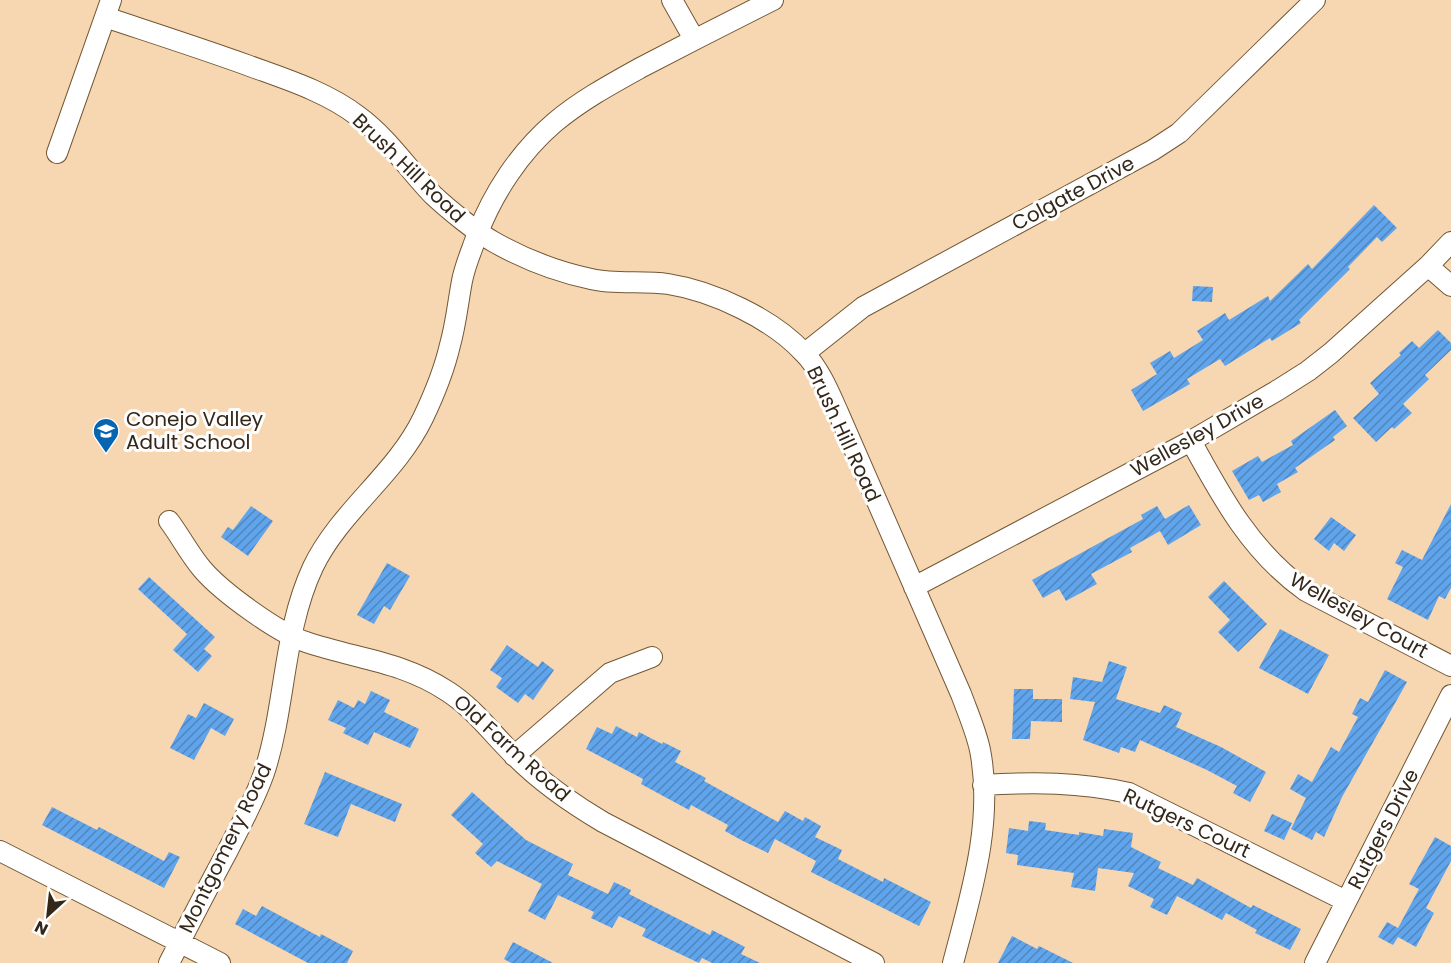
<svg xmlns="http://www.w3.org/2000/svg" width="1451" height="963" viewBox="0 0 1451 963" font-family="Poppins,sans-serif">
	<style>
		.building { fill: url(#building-hatch) }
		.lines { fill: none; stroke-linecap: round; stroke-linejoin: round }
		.minor-casing { stroke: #735735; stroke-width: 22 }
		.minor { stroke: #fff; stroke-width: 20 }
		.labels { text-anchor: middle; stroke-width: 6; stroke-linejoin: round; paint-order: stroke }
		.street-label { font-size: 20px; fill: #332719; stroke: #fefefe }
		.poi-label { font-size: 20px; fill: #332719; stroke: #fefefe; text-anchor: start }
	</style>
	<defs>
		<pattern id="building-hatch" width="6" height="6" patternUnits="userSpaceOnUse" patternTransform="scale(1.5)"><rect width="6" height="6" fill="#60a4ec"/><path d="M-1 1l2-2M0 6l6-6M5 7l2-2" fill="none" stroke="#5086be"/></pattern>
	</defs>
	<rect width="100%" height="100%" fill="#f7d7b1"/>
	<path class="building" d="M 1374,205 L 1397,228 L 1382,242 L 1377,237 L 1348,267 L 1350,269 L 1299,320 L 1301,323 L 1272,341 L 1270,338 L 1225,366 L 1220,359 L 1187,379 L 1190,384 L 1143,411 L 1131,390 L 1157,374 L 1150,363 L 1170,351 L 1174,358 L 1203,340 L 1197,331 L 1225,313 L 1229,320 L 1268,296 L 1270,301 L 1308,264 L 1312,269 Z
		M 1193,286 L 1213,287 L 1212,302 L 1192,301 Z
		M 1438,330 L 1451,343 L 1451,350 L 1425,375 L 1429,379 L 1403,404 L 1412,413 L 1394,429 L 1392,427 L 1376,442 L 1353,418 L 1379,394 L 1370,383 L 1401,355 L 1399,353 L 1412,341 L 1419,348 Z
		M 1335,410 L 1347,426 L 1333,437 L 1335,440 L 1295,468 L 1298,472 L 1277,484 L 1281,492 L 1263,502 L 1259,495 L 1249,500 L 1232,471 L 1258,456 L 1262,462 L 1293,445 L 1291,441 Z
		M 1451,504 L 1451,588 L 1445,599 L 1439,596 L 1428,620 L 1387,599 L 1403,567 L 1395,563 L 1402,550 L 1422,560 Z
		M 1189,505 L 1201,525 L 1168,545 L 1160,531 L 1130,548 L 1132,552 L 1091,574 L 1097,584 L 1066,601 L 1059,589 L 1043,598 L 1032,580 L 1143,519 L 1141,515 L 1157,506 L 1165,519 Z
		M 251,506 L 273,521 L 248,556 L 221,537 L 228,527 L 233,530 Z
		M 1331,517 L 1356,535 L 1344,551 L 1334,543 L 1329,551 L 1314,539 Z
		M 387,563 L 410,576 L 390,610 L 384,606 L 374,624 L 357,615 Z
		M 149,577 L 215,637 L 204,649 L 212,656 L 198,672 L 173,650 L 187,634 L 138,589 Z
		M 1224,581 L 1267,624 L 1238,652 L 1218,632 L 1230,620 L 1208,597 Z
		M 1280,629 L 1329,655 L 1308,694 L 1259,668 Z
		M 507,645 L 538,667 L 542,661 L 554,670 L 533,700 L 525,694 L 518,703 L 496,687 L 502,678 L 490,670 Z
		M 1109,661 L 1127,667 L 1116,699 L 1160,713 L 1164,705 L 1182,713 L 1176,727 L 1221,747 L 1266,772 L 1250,802 L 1233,793 L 1237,786 L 1207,770 L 1140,740 L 1135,752 L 1121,747 L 1119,753 L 1083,740 L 1095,702 L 1070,699 L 1073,677 L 1102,682 Z
		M 1385,670 L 1407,682 L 1342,797 L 1324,837 L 1316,832 L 1312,840 L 1291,829 L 1306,798 L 1290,789 L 1298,774 L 1312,782 L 1331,747 L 1339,752 L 1358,717 L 1352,714 L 1360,698 L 1368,702 Z
		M 1014,689 L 1033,689 L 1033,699 L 1062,699 L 1062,722 L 1031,721 L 1030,739 L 1012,739 Z
		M 371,691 L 390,700 L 384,712 L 419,729 L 410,748 L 374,732 L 368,745 L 343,733 L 346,728 L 328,720 L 338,700 L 354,708 L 358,700 L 365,704 Z
		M 204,703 L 234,719 L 225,736 L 211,728 L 194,760 L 170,748 L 188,714 L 196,718 Z
		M 616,726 L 637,737 L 639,732 L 662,744 L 663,742 L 681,751 L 675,762 L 706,778 L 704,781 L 778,822 L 785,811 L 803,821 L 805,817 L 821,826 L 815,837 L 842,850 L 838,859 L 883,882 L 884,878 L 931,902 L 919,926 L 811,872 L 816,861 L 775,839 L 768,853 L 741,840 L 725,831 L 728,825 L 691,805 L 689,810 L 641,784 L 643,779 L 586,749 L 597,727 L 612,734 Z
		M 325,772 L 402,804 L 395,822 L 351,804 L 338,837 L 304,824 Z
		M 472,792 L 526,840 L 573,864 L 568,875 L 608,894 L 614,882 L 631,890 L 629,894 L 710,935 L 712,930 L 745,947 L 741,954 L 760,963 L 712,963 L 702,958 L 699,963 L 642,936 L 646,929 L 619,916 L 612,928 L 591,918 L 594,912 L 558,895 L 545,920 L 528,911 L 542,884 L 497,861 L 491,867 L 475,853 L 483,844 L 451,815 Z
		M 52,807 L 97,830 L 99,827 L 164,861 L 169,852 L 180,857 L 164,888 L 42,825 Z
		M 1272,814 L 1292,823 L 1284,840 L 1264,831 Z
		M 1029,821 L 1046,823 L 1045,830 L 1079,835 L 1079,832 L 1103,836 L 1104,829 L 1133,833 L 1131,847 L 1161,862 L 1158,868 L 1193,885 L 1197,878 L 1251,908 L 1253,905 L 1301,929 L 1290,950 L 1255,933 L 1257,930 L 1226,913 L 1222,920 L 1177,896 L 1167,915 L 1150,907 L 1154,899 L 1128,886 L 1134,873 L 1098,868 L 1095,891 L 1071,887 L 1074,873 L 1017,865 L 1018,855 L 1006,853 L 1009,828 L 1028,831 Z
		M 1435,837 L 1451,846 L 1451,861 L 1426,908 L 1434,913 L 1416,947 L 1398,937 L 1393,945 L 1378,937 L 1387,922 L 1398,928 L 1419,889 L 1409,884 Z
		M 262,906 L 320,937 L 321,934 L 353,951 L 347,963 L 308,963 L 235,924 L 243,909 L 256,916 Z
		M 1012,936 L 1037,949 L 1039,946 L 1073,963 L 998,963 Z
		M 513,942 L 553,963 L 511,963 L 504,959 Z"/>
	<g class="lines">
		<g class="minor-casing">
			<path id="minor" d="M 672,0 L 694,39
				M 105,17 C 153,33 200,48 247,65 C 285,79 325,91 358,116 C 388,138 408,169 433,195 C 448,209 476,232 494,242 C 524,259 558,272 591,279 C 616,285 643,280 668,284 C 713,291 773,319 804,353 C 819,368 829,392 838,412 L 961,694 C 968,713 976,731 980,750 C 994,822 971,894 953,963
				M 57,153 L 111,0
				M 1428,266 L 1451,286
				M 805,353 L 863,307 L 1153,150 L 1179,133 L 1315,0
				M 1191,441 C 1222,498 1252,553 1306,591 L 1451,666
				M 169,521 C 181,537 190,555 203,570 C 222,592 278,633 306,642 C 356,659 401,661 447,691 C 474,708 493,735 516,757 C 542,783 571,803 603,822 L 874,963
				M 914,587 L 1191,441 L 1278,390 L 1308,371 L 1331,353 L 1428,266 L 1451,242
				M 514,756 L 610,673 L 652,657
				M 983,785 C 1034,782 1079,782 1129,793 L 1346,901
				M 0,851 L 220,963
				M 169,963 C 188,926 207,889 227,852 C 240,826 256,798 265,770 C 286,704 283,631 313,567 C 340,511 396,474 423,418 C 434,395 444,371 450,345 C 456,324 458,302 462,281 C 465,265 472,250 477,235 C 493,193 520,152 554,123 C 580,101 611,84 640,68 C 684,45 729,22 773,0
				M 1315,963 L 1451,695"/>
		</g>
		<use href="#minor" class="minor"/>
	</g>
	<defs>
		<g id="school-pin" transform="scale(1.35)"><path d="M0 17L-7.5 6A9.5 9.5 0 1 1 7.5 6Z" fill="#0665b1" stroke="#fefefe"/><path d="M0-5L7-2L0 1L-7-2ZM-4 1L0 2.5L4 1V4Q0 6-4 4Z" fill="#fff"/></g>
	</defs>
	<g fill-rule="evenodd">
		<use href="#school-pin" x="106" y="431"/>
	</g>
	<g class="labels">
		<g class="street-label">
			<text transform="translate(409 168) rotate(44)" y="7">Brush Hill Road</text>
			<text transform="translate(1073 193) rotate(-28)" y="7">Colgate Drive</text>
			<text transform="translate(844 434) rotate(65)" y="7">Brush Hill Road</text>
			<text transform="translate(1197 435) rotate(-29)" y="7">Wellesley Drive</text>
			<text transform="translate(1359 615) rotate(29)" y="7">Wellesley Court</text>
			<text transform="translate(512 748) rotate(42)" y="7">Old Farm Road</text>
			<text transform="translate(1187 823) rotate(25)" y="7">Rutgers Court</text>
			<text transform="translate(1383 829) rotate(-63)" y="7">Rutgers Drive</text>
			<text transform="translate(225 848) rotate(-64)" y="7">Montgomery Road</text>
		</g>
		<g class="poi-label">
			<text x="126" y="426">Conejo Valley<tspan x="126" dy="23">Adult School</tspan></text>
		</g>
	</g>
	<g transform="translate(48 915) rotate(207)" stroke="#fefefe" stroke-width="4.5" paint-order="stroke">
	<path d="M0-4.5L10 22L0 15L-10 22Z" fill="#332719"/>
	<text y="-9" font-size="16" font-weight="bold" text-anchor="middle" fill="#332719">N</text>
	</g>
</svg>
